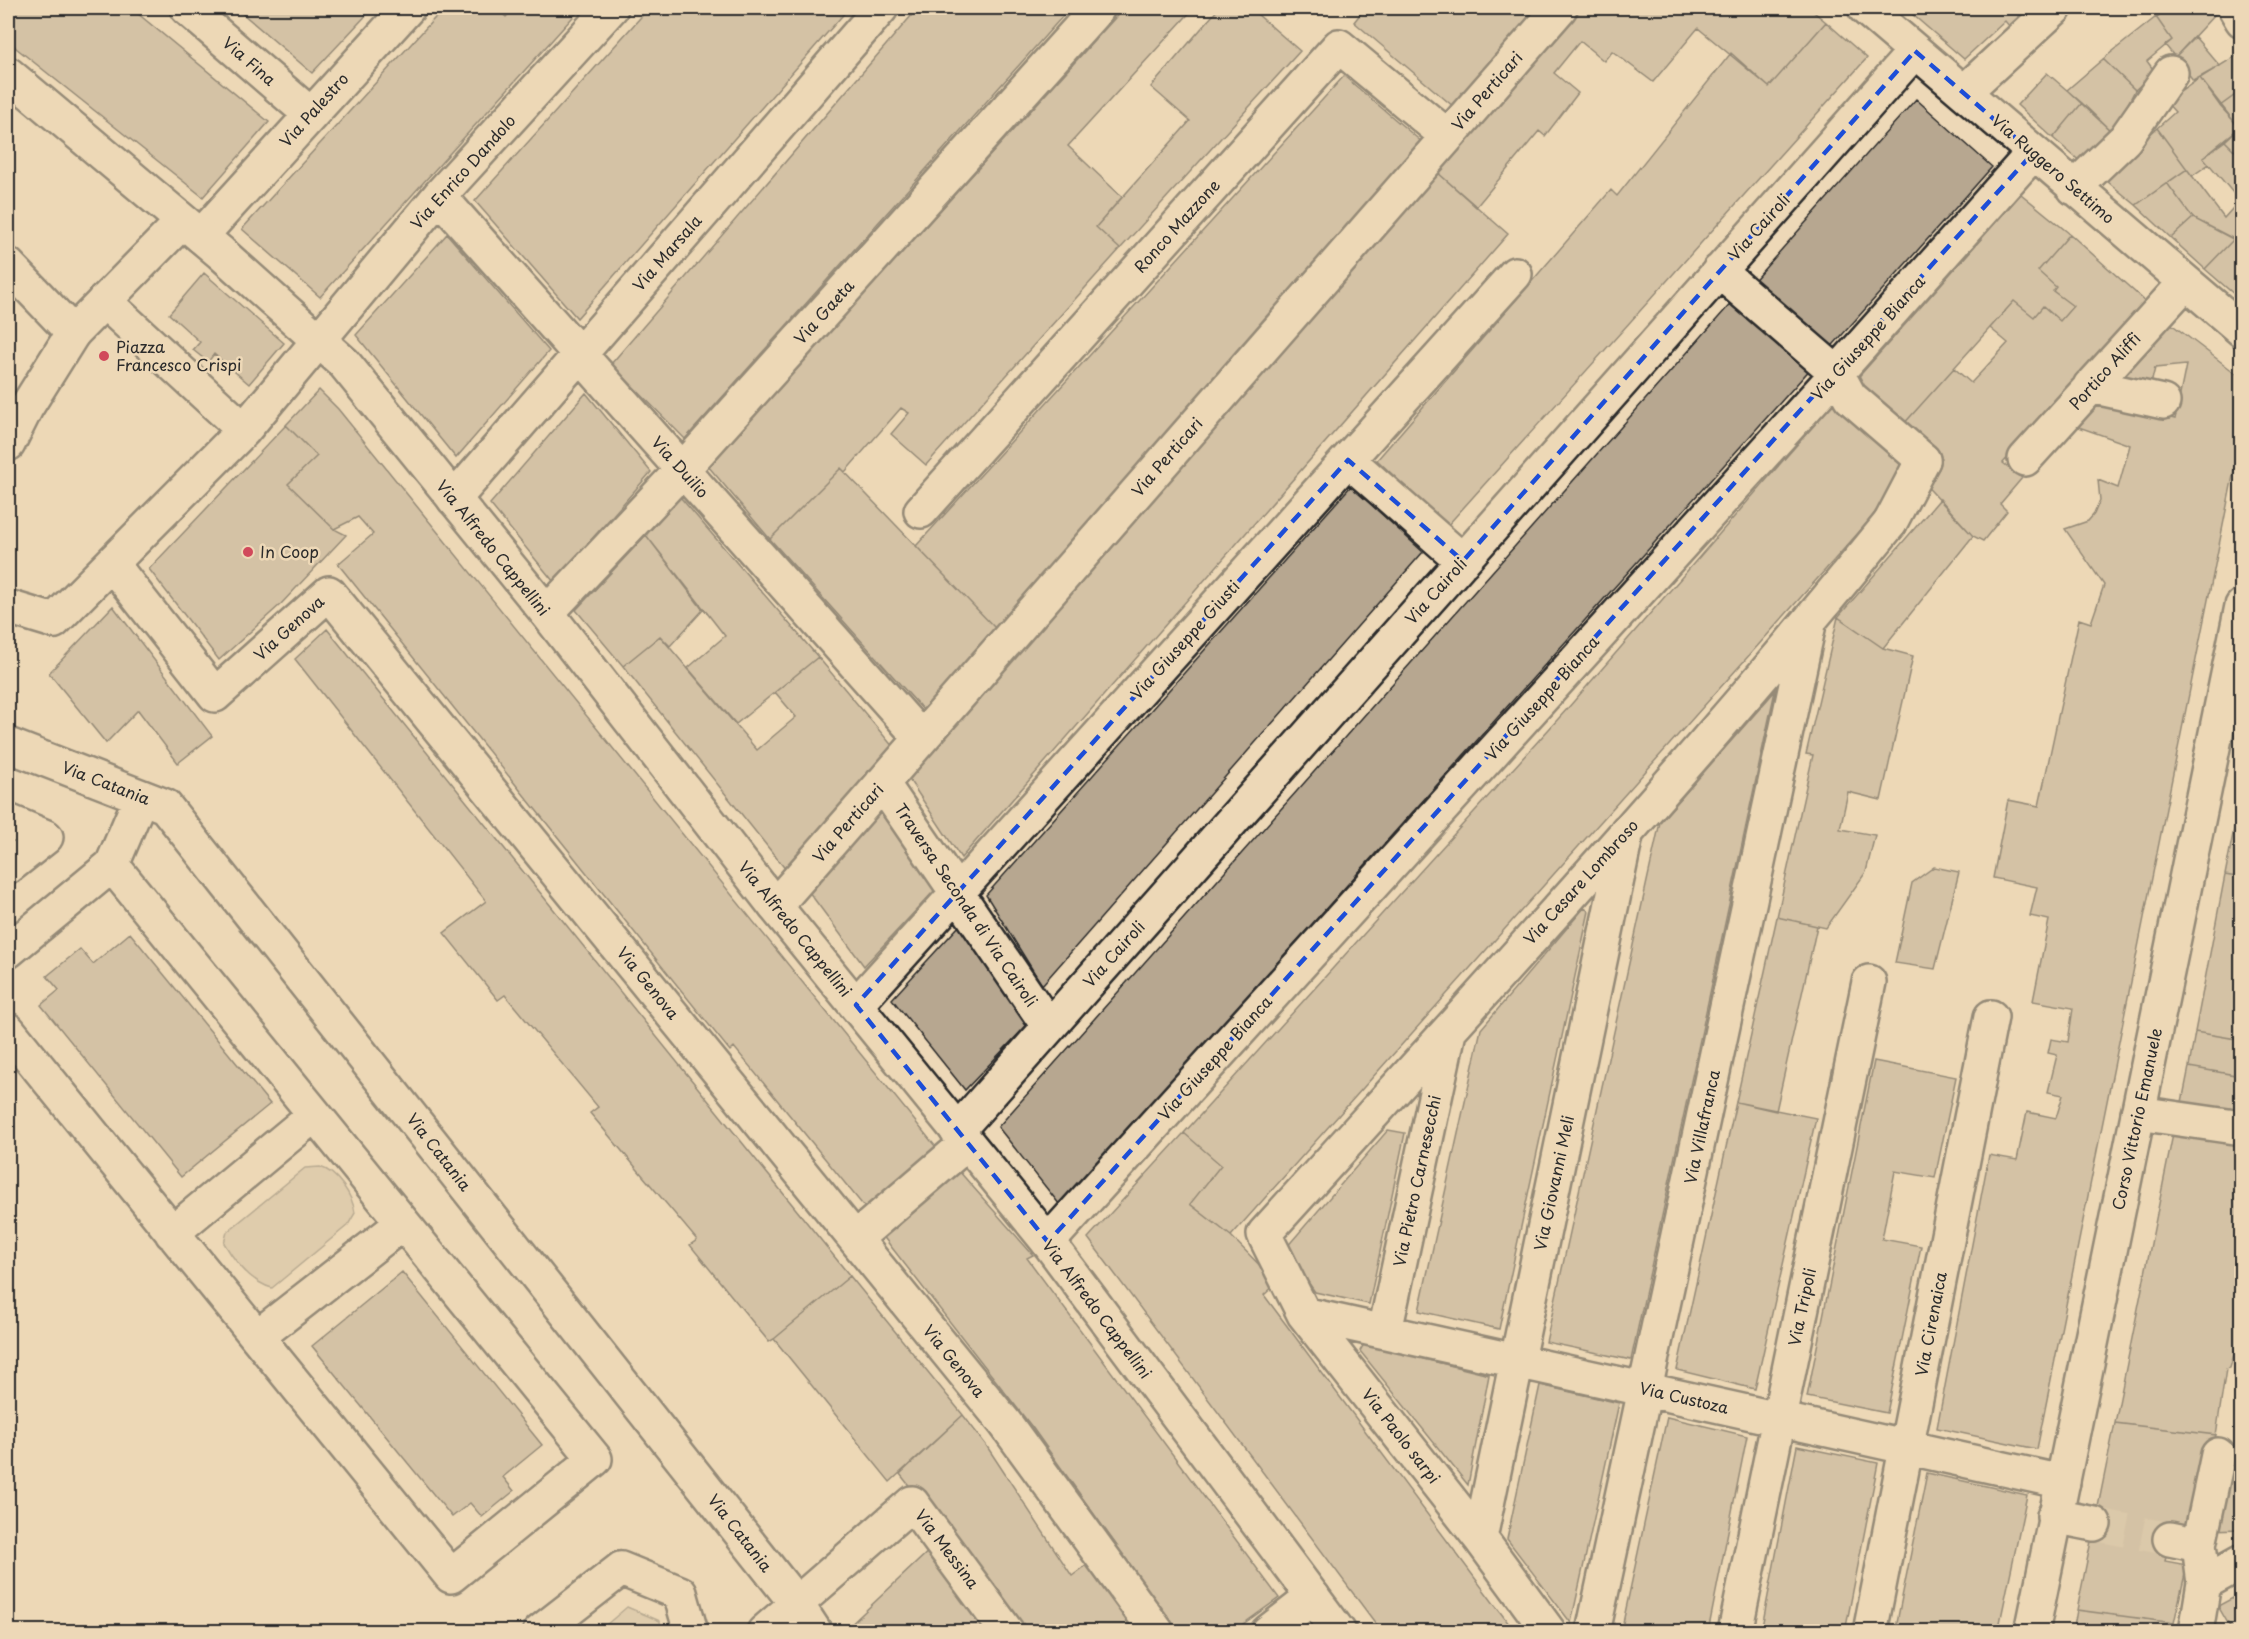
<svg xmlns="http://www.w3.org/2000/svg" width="2249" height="1639" viewBox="0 0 2249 1639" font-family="'Playpen Sans',sans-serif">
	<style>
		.green { fill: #cebca0; stroke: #7c7466; stroke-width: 1.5 }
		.building { fill: #b7a790; stroke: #2b2b2b; stroke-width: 1.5 }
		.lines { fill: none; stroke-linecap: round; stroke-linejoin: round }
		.pedestrian-tunnel { stroke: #c6b59b; stroke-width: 33; stroke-dasharray: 33 16; stroke-linecap: butt }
		.pedestrian-casing { stroke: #2b2b2b; stroke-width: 38 }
		.minor-casing { stroke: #2b2b2b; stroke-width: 38 }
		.tertiary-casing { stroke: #2b2b2b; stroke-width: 38 }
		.secondary-casing { stroke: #2b2b2b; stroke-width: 38 }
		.pedestrian { stroke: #edd8b7; stroke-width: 33 }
		.minor { stroke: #edd8b7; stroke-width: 33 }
		.tertiary { stroke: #edd8b7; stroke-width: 33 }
		.secondary { stroke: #edd8b7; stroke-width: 33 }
		.marked { fill: none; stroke: #1d4ed8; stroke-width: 4.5; stroke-dasharray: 12 8; stroke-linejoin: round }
		.poi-dot { fill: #d1495b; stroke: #edd8b7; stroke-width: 2 }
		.labels { text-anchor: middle; stroke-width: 5; stroke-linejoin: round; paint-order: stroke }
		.street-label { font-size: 16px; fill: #2b2b2b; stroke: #edd8b7 }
		.poi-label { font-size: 16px; fill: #2b2b2b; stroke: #edd8b7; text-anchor: start }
	</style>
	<rect width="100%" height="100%" fill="#edd8b7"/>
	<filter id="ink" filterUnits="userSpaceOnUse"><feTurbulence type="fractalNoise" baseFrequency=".0167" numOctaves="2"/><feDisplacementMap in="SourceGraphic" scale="12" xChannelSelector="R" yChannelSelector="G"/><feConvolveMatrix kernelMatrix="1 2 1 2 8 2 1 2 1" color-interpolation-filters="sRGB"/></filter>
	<g filter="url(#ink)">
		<path class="green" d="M 320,1167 C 337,1172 353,1196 355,1213 L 348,1225 L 272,1288 C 251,1282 235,1262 224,1243 L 227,1232 L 305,1168 Z
			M 627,1607 L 660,1621 L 661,1631 L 599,1631 Z"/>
		<path class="building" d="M 8,8 L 131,8 L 269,122 L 203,197 L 16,48 L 8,38 Z
			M 236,8 L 373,8 L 312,73 Z
			M 444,8 L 496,8 L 506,17 L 514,8 L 581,8 L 320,297 L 242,229 Z
			M 649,8 L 849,8 L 577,318 L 475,201 Z
			M 918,8 L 1070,8 L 685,439 L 611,364 Z
			M 1124,8 L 1194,8 L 1068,146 L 1122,197 L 1096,227 L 1120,249 L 926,465 L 891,434 L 909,413 L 901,408 L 845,472 L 841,468 L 770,539 L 708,466 Z
			M 1219,8 L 1250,8 L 1300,51 L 1120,249 L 1096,227 L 1190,121 L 1151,87 Z
			M 1365,8 L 1541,8 L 1454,107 L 1354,22 Z
			M 1582,8 L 1809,8 L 1826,22 L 1769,87 L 1698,28 L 1653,82 L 1612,51 L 1604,61 L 1580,41 L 1554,73 L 1578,93 L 1545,136 L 1539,131 L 1476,207 L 1437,172 Z
			M 1905,8 L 2031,8 L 2009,26 L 2005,21 L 1964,59 Z
			M 2151,8 L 2168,8 L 2158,16 Z
			M 2168,8 L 2212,8 L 2216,13 L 2175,57 L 2165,45 L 2172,40 L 2156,17 Z
			M 2156,17 L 2172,40 L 2147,61 L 2155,72 L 2135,90 L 2103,59 Z
			M 1826,22 L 1867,58 L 1447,526 L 1377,460 L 1611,190 L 1617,196 L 1731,53 L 1769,87 Z
			M 2195,37 L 2220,66 L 2193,81 L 2175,57 Z
			M 2242,52 L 2242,90 L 2220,106 L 2200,78 Z
			M 2103,59 L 2135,90 L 2113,133 L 2067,90 Z
			M 2047,73 L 2082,103 L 2053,138 L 2017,105 Z
			M 1344,76 L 1423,143 L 997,630 L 916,546 Z
			M 2200,78 L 2239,128 L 2203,157 L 2209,164 L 2192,176 L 2157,128 L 2175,112 L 2166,102 Z
			M 2242,90 L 2242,130 L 2220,106 Z
			M 1916,99 L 1992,167 L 1826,353 L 1750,285 Z
			M 2082,103 L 2113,133 L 2082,163 L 2053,138 Z
			M 2157,128 L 2187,169 L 2136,205 L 2102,177 Z
			M 2239,128 L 2242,130 L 2242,158 L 2225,141 Z
			M 2225,141 L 2242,158 L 2242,198 L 2239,200 L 2203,157 Z
			M 2187,169 L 2224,218 L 2242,198 L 2242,244 L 2193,218 L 2167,183 Z
			M 1437,172 L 1508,234 L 961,858 L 908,778 Z
			M 2167,183 L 2193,218 L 2171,238 L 2136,205 Z
			M 2021,194 L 2070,234 L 2038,271 L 2056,287 L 2053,291 L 2073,306 L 2060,321 L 2043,306 L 2034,317 L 2014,301 L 1902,426 L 1854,382 Z
			M 2193,218 L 2234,239 L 2205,269 L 2171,238 Z
			M 447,234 L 549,351 L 456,458 L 356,335 Z
			M 2070,234 L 2146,302 L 2003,463 L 2022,478 L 2000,504 L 2007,511 L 1983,541 L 1973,536 L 1920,479 L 1942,458 L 1902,426 L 1954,368 L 1971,383 L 1985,368 L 2008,343 L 1990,328 L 2014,301 L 2034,317 L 2043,306 L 2060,321 L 2073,306 L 2053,291 L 2056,287 L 2038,271 Z
			M 2234,239 L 2242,244 L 2242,301 L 2205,269 Z
			M 204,273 L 284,343 L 249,384 L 214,354 L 208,362 L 193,350 L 200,342 L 169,314 Z
			M 1734,300 L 1813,366 L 1060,1205 L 998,1127 Z
			M 2166,320 L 2242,378 L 2242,431 L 2037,1449 L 1937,1428 L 1989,1155 L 2017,1160 L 2027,1112 L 2056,1118 L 2063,1095 L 2048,1092 L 2057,1055 L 2048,1053 L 2051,1039 L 2068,1042 L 2073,1008 L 2033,1001 L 2049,920 L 2030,916 L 2037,887 L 1993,878 L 2008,800 L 2039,806 L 2079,619 L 2091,623 L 2104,585 L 2065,529 L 2088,521 L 2094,514 L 2100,500 L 2098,480 L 2118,488 L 2130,445 L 2073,425 L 2095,400 L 2175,419 L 2186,365 L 2155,368 L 2150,388 L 2113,381 Z
			M 319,390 L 338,409 L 940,1152 L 866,1209 L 734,1047 L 730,1051 L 338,564 L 373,534 L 358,517 L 334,529 L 288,484 L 317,456 L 286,425 Z
			M 586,393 L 651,472 L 554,582 L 490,504 Z
			M 1834,402 L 1911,465 L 1868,522 L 1231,1236 L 1190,1204 L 1221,1165 L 1184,1133 L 1568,708 Z
			M 286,425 L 317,456 L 288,484 L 334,529 L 346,535 L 281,604 L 219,660 L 149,569 Z
			M 841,468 L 997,630 L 925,712 L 770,539 Z
			M 1351,486 L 1423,552 L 1042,985 L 986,895 Z
			M 680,497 L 818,657 L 736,724 L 688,668 L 725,636 L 646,535 Z
			M 1940,499 L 1973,536 L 1883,648 L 1838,617 Z
			M 646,535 L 703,610 L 670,646 L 660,636 L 623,666 L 576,610 Z
			M 113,606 L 212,736 L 178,763 L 138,710 L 106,743 L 49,673 Z
			M 1838,617 L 1883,648 L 1913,656 L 1881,800 L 1848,792 L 1840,829 L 1875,835 L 1866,872 L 1826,928 L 1777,917 L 1813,755 L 1806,754 Z
			M 327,629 L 850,1276 L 774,1339 L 769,1342 L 690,1245 L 697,1240 L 590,1113 L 598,1107 L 505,995 L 498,1000 L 444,933 L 486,901 L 295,659 Z
			M 660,636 L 757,750 L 796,717 L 775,692 L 818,657 L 894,748 L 787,871 L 623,666 Z
			M 1775,691 L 1631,1360 L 1546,1342 L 1660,822 Z
			M 2242,788 L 2242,878 L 2225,875 Z
			M 881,810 L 935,890 L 864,966 L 809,892 Z
			M 1934,867 L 1959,872 L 1935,969 L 1895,963 L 1912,883 Z
			M 2225,875 L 2242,878 L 2242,1040 L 2195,1032 Z
			M 1584,908 L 1589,911 L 1499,1329 L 1419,1311 L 1481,1029 Z
			M 1777,917 L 1817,926 L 1776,1111 L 1736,1102 Z
			M 960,925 L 1028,1024 L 965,1090 L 892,999 Z
			M 130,933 L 270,1104 L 181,1177 L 41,1005 L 59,990 L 47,976 L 80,949 L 93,964 Z
			M 2195,1032 L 2242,1040 L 2241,1076 L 2189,1067 Z
			M 1874,1061 L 1956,1077 L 1935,1178 L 1895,1171 L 1882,1239 L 1921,1246 L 1887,1413 L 1807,1397 Z
			M 2189,1067 L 2241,1076 L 2242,1117 L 2181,1107 Z
			M 1736,1102 L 1816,1118 L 1755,1389 L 1677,1370 Z
			M 2174,1129 L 2242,1139 L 2242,1349 L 2236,1348 L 2230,1368 L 2226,1369 L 2216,1435 L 2115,1423 Z
			M 1388,1130 L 1405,1133 L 1369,1304 L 1315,1292 L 1285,1249 Z
			M 1184,1133 L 1221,1165 L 1190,1204 L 1231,1236 L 1277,1283 L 1264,1295 L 1515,1632 L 1382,1632 L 1088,1238 Z
			M 958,1170 L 1033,1255 L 1027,1258 L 1279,1598 L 1232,1632 L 1178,1632 L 1032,1427 L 882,1235 Z
			M 402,1272 L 542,1445 L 503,1477 L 514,1491 L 482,1517 L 470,1503 L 452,1517 L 312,1346 Z
			M 850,1276 L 963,1415 L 890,1482 L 774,1339 Z
			M 1364,1344 L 1489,1375 L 1468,1485 L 1360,1351 Z
			M 1540,1385 L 1619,1403 L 1571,1623 L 1507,1539 Z
			M 963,1415 L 986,1445 L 1072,1576 L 1091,1562 L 1140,1632 L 1020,1632 L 986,1583 L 900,1474 Z
			M 1667,1417 L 1747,1436 L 1708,1632 L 1621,1632 Z
			M 2115,1423 L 2216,1435 L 2193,1536 L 2170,1539 L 2165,1561 L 2187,1565 L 2174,1623 L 2077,1610 Z
			M 1797,1446 L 1878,1463 L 1845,1632 L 1761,1632 Z
			M 2226,1447 L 2242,1449 L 2242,1529 L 2210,1530 Z
			M 1927,1473 L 2027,1495 L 1998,1632 L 1895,1632 Z
			M 931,1549 L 989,1632 L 843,1632 Z
			M 2242,1593 L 2242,1632 L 2233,1632 L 2218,1606 Z
			M 2077,1610 L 2174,1623 L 2173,1632 L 2073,1632 Z"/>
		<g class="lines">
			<path class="pedestrian-tunnel" d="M 2094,1524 L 2170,1539"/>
			<g class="pedestrian-casing">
				<path id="pedestrian" d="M 1964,92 L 2055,8
					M 1890,523 L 1923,460
					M 2054,1516 L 2094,1524
					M 2170,1539 L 2199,1545"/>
			</g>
			<g class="minor-casing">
				<path id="minor" d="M 187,8 L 310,114
					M 1865,8 L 2242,330
					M 2235,8 L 2242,20
					M 2074,188 L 2125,139 L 2171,73
					M 439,196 L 921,738
					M 201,236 L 408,8
					M 8,265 L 73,333
					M 1719,271 L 1837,373 L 1850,397 L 1923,460
					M 104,301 L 244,430
					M 2090,386 L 2163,402
					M 2025,459 L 2185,283
					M 1348,460 L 1463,561
					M 454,499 L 881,8
					M 921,511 L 1339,46 L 1447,136
					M 112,564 L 215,695 L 329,593 L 1005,1423 L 1157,1632
					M 8,607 L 54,621 L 244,430 L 439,196 L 611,8
					M 547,613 L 682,470 L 1098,8
					M 8,745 L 165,806 L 796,1603 L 815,1632
					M 882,783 L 1049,1027
					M 8,821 L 46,837 L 8,867
					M 775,906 L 1560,8
					M 8,951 L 112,865 L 141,797
					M 856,1005 L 1515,274
					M 8,1030 L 451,1576 L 595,1459 L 112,865
					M 2138,1113 L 2242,1128
					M 957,1131 L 1915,51
					M 172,1233 L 314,1115
					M 856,1238 L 967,1143
					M 1048,1242 L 1837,373 L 2033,153
					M 1304,1314 L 2063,1482
					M 1385,1331 L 1449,1032
					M 257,1337 L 403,1223
					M 1480,1538 L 1627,831
					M 2204,1583 L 2242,1562
					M 540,1632 L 621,1569 L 680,1593 L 691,1632
					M 764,1632 L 912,1503 L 1007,1632
					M 1268,1632 L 1313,1597
					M 1549,1632 L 1480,1538 L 1304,1314 L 1264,1234 C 1476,1000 1691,768 1890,523
					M 1593,1632 L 1809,624
					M 1735,1632 L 1869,982
					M 1870,1632 L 1991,1017
					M 2196,1632 L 2204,1583 L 2199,1545 L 2218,1455"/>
			</g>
			<g class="tertiary-casing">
				<path id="tertiary" d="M 8,74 L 221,253 L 344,363 L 547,613 L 775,906 L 1048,1242 L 1339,1632
					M 8,444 L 26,408 L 73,333 L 183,221"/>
			</g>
			<g class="secondary-casing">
				<path id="secondary" d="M 2032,1632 L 2242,606"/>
			</g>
			<use href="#pedestrian" class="pedestrian"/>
			<use href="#minor" class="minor"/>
			<use href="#tertiary" class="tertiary"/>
			<use href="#secondary" class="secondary"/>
		</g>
	</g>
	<path d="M0 0H2249V1639H0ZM 1915,51 L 2033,153 L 1048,1242 L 856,1005 L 1348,460 L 1463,561 Z" fill="#edd8b7" fill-opacity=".55" fill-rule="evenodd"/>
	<path class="marked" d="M 1915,51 L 2033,153 L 1048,1242 L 856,1005 L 1348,460 L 1463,561 Z"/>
	<g class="poi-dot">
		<circle cx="104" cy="356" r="6"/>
		<circle cx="248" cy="552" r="6"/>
	</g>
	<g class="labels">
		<g class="street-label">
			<text transform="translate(249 61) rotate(41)" y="6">Via Fina</text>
			<text transform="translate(1487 91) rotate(-49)" y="6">Via Perticari</text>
			<text transform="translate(314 110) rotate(-48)" y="6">Via Palestro</text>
			<text transform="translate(2053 169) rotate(41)" y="6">Via Ruggero Settimo</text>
			<text transform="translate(463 172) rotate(-48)" y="6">Via Enrico Dandolo</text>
			<text transform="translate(1177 226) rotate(-48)" y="6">Ronco Mazzone</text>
			<text transform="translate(1759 227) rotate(-48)" y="6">Via Cairoli</text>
			<text transform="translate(667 253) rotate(-49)" y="6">Via Marsala</text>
			<text transform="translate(824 312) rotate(-48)" y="6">Via Gaeta</text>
			<text transform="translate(1868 338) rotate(-48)" y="6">Via Giuseppe Bianca</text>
			<text transform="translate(2105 371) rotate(-48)" y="6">Portico Aliffi</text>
			<text transform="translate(1167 457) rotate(-49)" y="6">Via Perticari</text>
			<text transform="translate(680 467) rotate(48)" y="6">Via Duilio</text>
			<text transform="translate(493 548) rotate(51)" y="6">Via Alfredo Cappellini</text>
			<text transform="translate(1436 591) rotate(-48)" y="6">Via Cairoli</text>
			<text transform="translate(289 628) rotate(-42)" y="6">Via Genova</text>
			<text transform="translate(1185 640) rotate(-48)" y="6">Via Giuseppe Giusti</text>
			<text transform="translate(1542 698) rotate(-48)" y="6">Via Giuseppe Bianca</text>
			<text transform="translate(106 783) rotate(21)" y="6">Via Catania</text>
			<text transform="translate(848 823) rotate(-49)" y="6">Via Perticari</text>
			<text transform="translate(1581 882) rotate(-48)" y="6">Via Cesare Lombroso</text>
			<text transform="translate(966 905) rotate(56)" y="6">Traversa Seconda di Via Cairoli</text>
			<text transform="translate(795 929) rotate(51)" y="6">Via Alfredo Cappellini</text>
			<text transform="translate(1114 954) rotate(-48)" y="6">Via Cairoli</text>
			<text transform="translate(648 983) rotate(51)" y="6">Via Genova</text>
			<text transform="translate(1215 1058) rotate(-48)" y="6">Via Giuseppe Bianca</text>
			<text transform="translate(2137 1119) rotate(-78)" y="6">Corso Vittorio Emanuele</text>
			<text transform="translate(1702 1127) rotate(-78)" y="6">Via Villafranca</text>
			<text transform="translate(439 1152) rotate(52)" y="6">Via Catania</text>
			<text transform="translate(1417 1181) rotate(-78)" y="6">Via Pietro Carnesecchi</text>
			<text transform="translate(1554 1183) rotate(-78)" y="6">Via Giovanni Meli</text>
			<text transform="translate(1802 1307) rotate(-78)" y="6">Via Tripoli</text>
			<text transform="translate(1097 1309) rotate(53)" y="6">Via Alfredo Cappellini</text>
			<text transform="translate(1931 1324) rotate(-79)" y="6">Via Cirenaica</text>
			<text transform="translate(954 1361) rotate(51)" y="6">Via Genova</text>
			<text transform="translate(1684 1398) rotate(13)" y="6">Via Custoza</text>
			<text transform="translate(1401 1436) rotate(52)" y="6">Via Paolo sarpi</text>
			<text transform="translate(740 1533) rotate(52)" y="6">Via Catania</text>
			<text transform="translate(947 1549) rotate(53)" y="6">Via Messina</text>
		</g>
		<g class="poi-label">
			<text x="116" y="353">Piazza<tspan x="116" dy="18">Francesco Crispi</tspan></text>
			<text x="260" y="558">In Coop</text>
		</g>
	</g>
	<rect width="2249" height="1639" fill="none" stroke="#edd8b7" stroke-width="30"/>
	<rect x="15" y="15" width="2219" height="1609" fill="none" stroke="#2b2b2b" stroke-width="2" filter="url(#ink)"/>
</svg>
